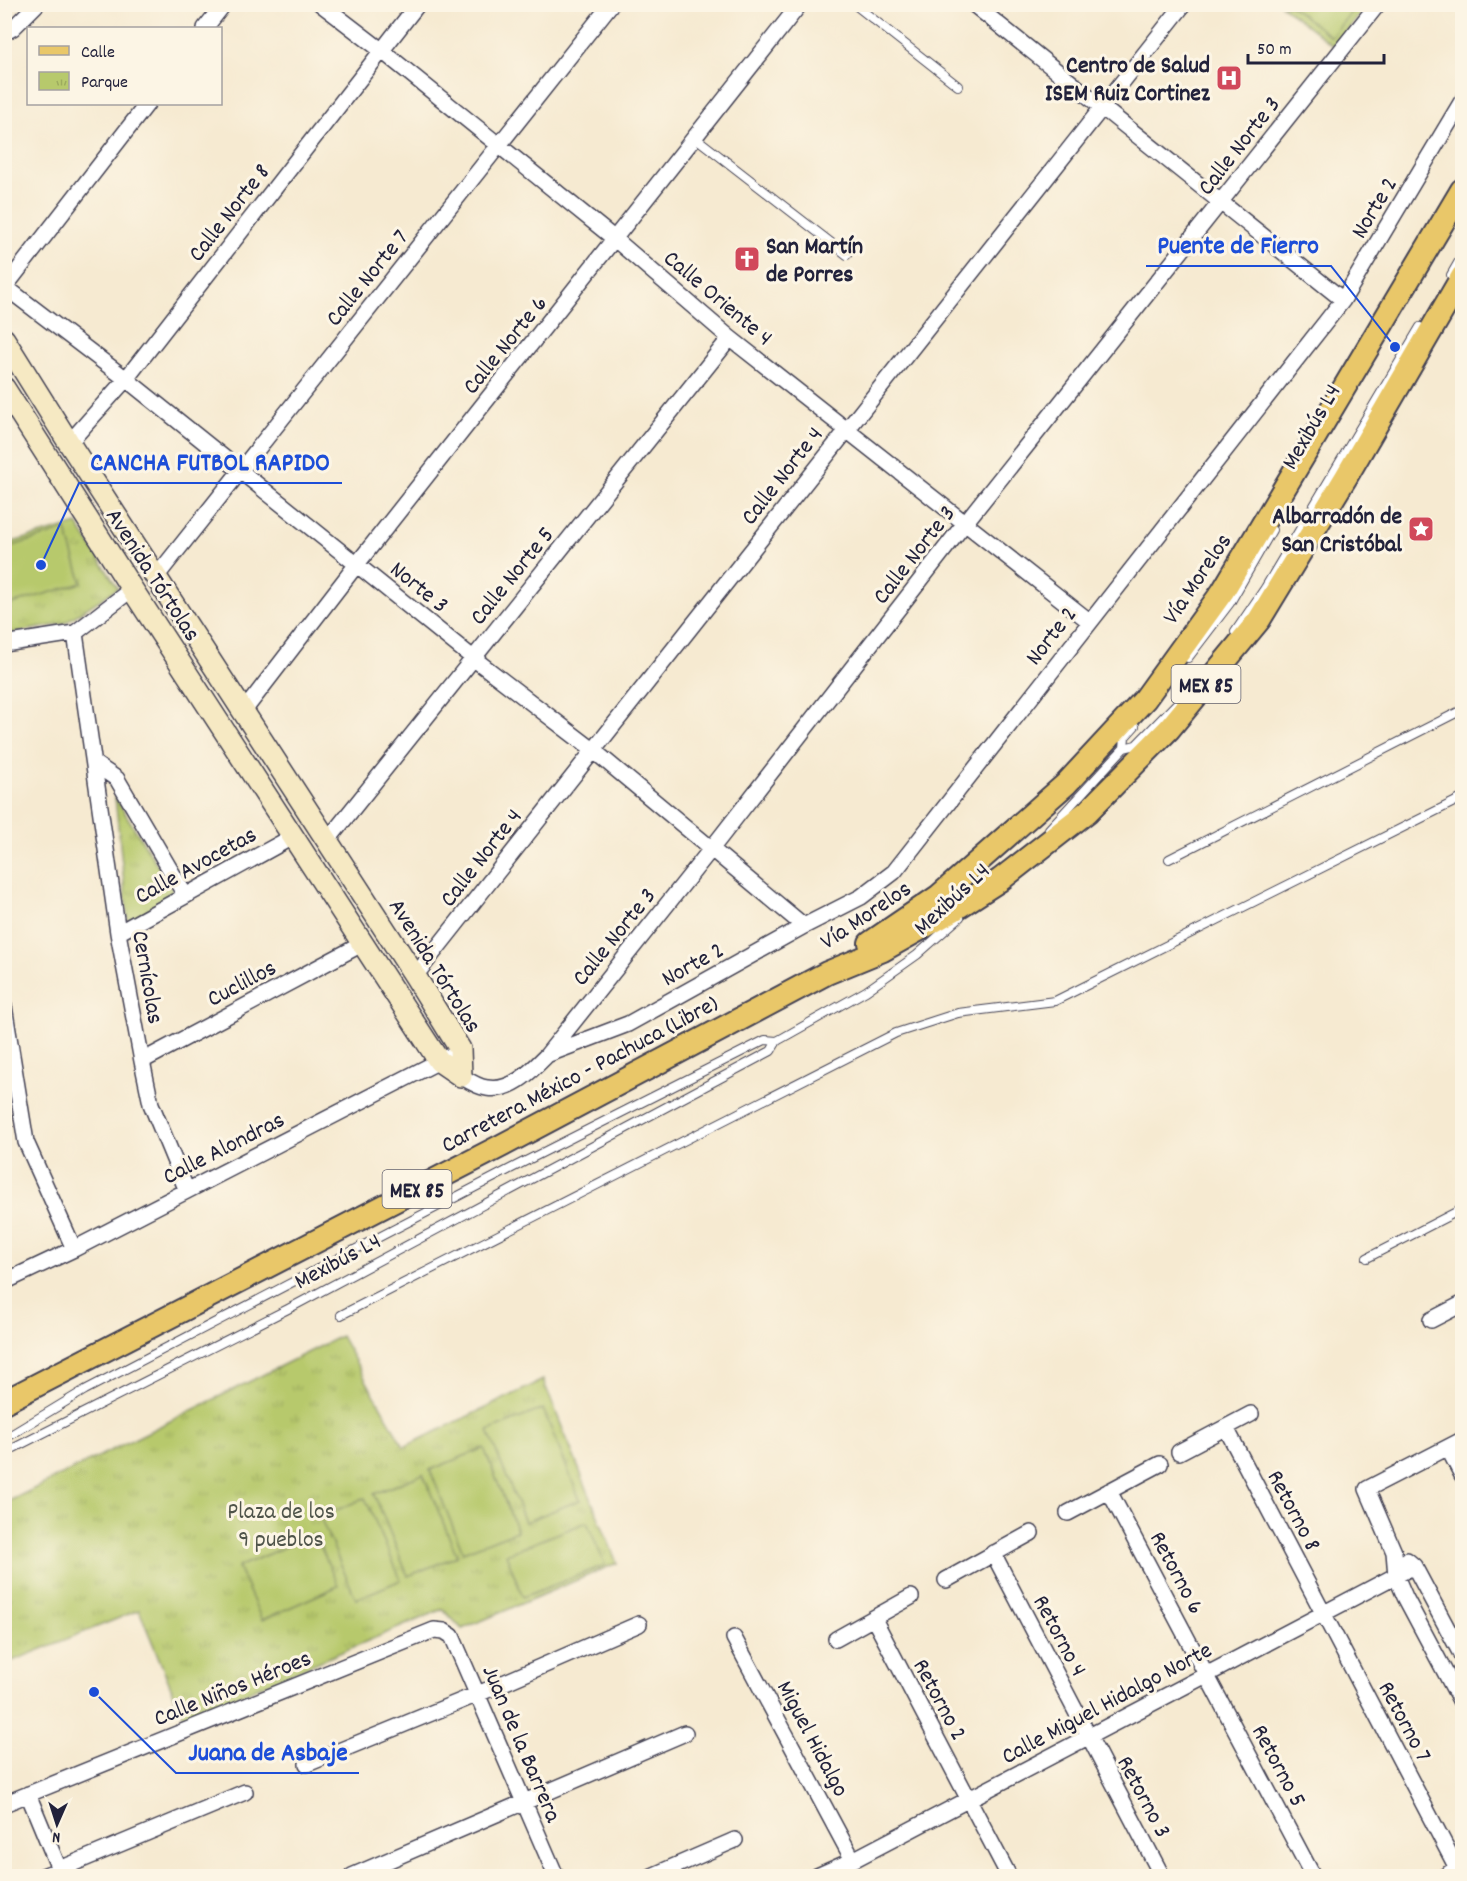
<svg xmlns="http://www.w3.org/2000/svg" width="1467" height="1881" viewBox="0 0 1467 1881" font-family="Dekko,sans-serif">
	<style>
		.park { fill: url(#park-tufts); stroke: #6c7654; stroke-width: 1.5 }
		.pitch { fill: #b7c96c; stroke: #6c7654; stroke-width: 1.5 }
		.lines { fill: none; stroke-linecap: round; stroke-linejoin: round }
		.lane-casing { stroke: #424052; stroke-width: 10 }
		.street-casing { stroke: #424052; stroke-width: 18 }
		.secondary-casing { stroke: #424052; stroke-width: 24 }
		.primary-casing { stroke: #424052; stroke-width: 26 }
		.lane { stroke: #fff; stroke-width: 8 }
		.street { stroke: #fff; stroke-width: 15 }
		.secondary { stroke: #f6e9c3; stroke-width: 21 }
		.primary { stroke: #e9c769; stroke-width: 22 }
		.labels { text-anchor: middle; stroke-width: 6; stroke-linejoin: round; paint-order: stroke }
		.shield { fill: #fcf5e5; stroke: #63616e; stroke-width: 1.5 }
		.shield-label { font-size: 22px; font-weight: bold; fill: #22223b }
		.poi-label { font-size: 24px; font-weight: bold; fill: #22223b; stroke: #fcf5e5; text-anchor: end }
		.street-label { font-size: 24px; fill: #22223b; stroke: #fcf5e5 }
		.park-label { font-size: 24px; fill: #4f544a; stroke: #fcf5e5 }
		.leader { fill: none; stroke: #1d4ed8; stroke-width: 2 }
		.callout-dot { fill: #1d4ed8; stroke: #fcf5e5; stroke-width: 2 }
		.callout-label { font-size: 26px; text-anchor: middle; font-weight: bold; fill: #1d4ed8; stroke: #fcf5e5; stroke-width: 6; stroke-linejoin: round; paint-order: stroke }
	</style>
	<defs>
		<pattern id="park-tufts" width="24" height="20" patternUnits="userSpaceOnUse" patternTransform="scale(1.5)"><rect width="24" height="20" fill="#b7c96c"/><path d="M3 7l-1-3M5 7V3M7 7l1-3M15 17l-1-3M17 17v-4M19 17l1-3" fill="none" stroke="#9dac5e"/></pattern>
	</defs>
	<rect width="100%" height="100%" fill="#fcf5e5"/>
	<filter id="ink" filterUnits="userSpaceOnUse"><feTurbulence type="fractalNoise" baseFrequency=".0167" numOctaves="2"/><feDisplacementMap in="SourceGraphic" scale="12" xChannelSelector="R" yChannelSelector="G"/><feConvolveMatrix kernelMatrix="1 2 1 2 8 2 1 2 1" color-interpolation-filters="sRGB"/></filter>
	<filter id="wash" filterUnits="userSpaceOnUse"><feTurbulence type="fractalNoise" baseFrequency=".008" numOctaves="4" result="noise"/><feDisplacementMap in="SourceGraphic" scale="24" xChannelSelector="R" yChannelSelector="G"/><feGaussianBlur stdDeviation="1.35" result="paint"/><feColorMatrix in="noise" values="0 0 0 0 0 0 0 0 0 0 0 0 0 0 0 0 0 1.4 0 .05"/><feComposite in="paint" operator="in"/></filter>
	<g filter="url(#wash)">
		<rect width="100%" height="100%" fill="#f6ead1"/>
		<path class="park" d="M 1281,5 L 1368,5 L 1334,46 Z
			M 77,524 L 118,588 L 63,624 L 5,634 L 5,544 Z
			M 115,797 L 176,895 L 128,922 Z
			M 341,1336 L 404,1447 L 543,1380 L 617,1563 L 462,1629 L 443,1609 L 184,1719 L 139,1610 L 5,1664 L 5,1503 Z"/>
		<path class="pitch" d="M 1290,5 L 1357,5 L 1331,37 Z
			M 66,530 L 82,583 L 5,606 L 5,548 Z
			M 543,1409 L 580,1500 L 525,1522 L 488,1431 Z
			M 484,1448 L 517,1531 L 463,1552 L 430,1470 Z
			M 423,1474 L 457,1556 L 408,1576 L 374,1494 Z
			M 365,1498 L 401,1580 L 356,1599 L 320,1517 Z
			M 587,1522 L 605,1565 L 523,1597 L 506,1554 Z
			M 315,1534 L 338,1586 L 262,1620 L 238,1567 Z"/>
	</g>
	<g filter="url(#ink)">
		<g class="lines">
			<g class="lane-casing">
				<path id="lane" d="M 854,4 L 958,86
					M 696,138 L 847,255
					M 1451,275 L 1462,256
					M 1235,632 L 1265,588 L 1420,327
					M 1188,658 L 1230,603 L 1272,530
					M 1124,748 L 1125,737 L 1135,726
					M 1049,829 L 1124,748 L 1136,745 L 1176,704
					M 1169,859 L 1462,710
					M 1367,1258 L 1462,1209
					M 341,1315 L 896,1033 L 958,1013 L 1055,1001 L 1462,798
					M 4,1439 L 85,1390 L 512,1168 L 765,1040 L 777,1041 L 866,991 L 917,955 L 960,917
					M 4,1453 L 288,1309 L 771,1051 L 777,1041"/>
			</g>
			<g class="street-casing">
				<path id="street" d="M 321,4 L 381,50 L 616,240 L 730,338 L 1089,621
					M 973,4 L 1343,300
					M 205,28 L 224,4
					M 4,33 L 13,28 L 37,4
					M 4,286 L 126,379 L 473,658 L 593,750 L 804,926
					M 5,287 L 147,104
					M 69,443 L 126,379 L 418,4
					M 156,577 L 611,4
					M 75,633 L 118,933 L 142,1061 L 151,1104 L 187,1191
					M 4,644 L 75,633 L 132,589
					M 243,712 L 357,564 L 800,4
					M 95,764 L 117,779 L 185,895
					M 327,841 L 730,338
					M 118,933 L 294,836
					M 415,976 L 1184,4
					M 4,1006 L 26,1142 L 74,1249
					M 549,1054 L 628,1024 L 804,926 L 861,897 L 894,872 L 1343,300 L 1462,101
					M 142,1061 L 362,944
					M 461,1076 C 469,1081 478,1087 487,1088 C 512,1092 531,1071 547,1055 L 712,848 L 965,523 L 1378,4
					M 4,1282 L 74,1249 L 447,1057
					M 1431,1320 L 1462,1304
					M 1226,1428 L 1457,1868 L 1445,1876
					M 1462,1440 L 1367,1489 L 1394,1552 L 1396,1576 L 1405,1597 L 1462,1704
					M 1448,1448 L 1462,1475
					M 1179,1452 L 1251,1414
					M 1109,1491 L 1313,1876
					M 1068,1513 L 1160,1464
					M 993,1553 L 1162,1876
					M 1407,1560 L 1414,1566 L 1462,1656
					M 946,1580 L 1031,1533
					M 874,1619 L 1009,1876
					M 734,1638 L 853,1860
					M 836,1639 L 911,1597
					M 307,1764 L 478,1694 L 639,1624
					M 28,1794 L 62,1876
					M 4,1804 L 434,1630 L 444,1631 L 452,1636 L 556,1876
					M 43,1876 L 245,1792
					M 352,1876 L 685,1733
					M 652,1876 L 735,1840
					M 817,1876 L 853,1860 L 1414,1566"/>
			</g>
			<g class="secondary-casing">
				<path id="secondary" d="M 4,339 L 69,443 L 415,976 L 460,1049 L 461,1076
					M 4,388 L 132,589 L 439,1061 L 461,1076"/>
			</g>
			<g class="primary-casing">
				<path id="primary" d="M 870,943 L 939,896 L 1066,784 L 1145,699 L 1223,591 L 1462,190
					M 4,1402 L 499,1147 L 827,973 L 883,950 L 952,911 L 1000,880 L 1087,812 L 1169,729 L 1259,620 L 1346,477 L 1462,277"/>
			</g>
			<use href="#lane" class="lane"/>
			<use href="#street" class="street"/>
			<use href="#secondary" class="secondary"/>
			<use href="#primary" class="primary"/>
		</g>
	</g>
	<defs>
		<g id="hospital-square" transform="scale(1.35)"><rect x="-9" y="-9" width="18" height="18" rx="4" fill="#d1495b" stroke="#fcf5e5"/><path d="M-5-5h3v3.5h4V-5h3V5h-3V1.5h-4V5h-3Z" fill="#fff"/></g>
		<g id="church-square" transform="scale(1.35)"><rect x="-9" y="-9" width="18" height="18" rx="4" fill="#d1495b" stroke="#fcf5e5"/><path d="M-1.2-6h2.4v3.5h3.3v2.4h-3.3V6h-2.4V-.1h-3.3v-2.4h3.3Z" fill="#fff"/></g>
		<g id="sight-square" transform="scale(1.35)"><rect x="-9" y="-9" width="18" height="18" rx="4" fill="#d1495b" stroke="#fcf5e5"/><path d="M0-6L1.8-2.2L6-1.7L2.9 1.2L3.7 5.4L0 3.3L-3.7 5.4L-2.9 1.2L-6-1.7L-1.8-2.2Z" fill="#fff"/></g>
	</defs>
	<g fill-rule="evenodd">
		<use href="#hospital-square" x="1229" y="78"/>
		<use href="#church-square" x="747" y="259"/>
		<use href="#sight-square" x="1421" y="529"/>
	</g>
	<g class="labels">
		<g class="shield">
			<rect x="1171.5" y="665" width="69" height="38" rx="4.5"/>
			<rect x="382.5" y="1170" width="69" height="38" rx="4.5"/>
		</g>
		<g class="shield-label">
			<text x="1206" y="692">MEX 85</text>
			<text x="417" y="1197">MEX 85</text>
		</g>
		<g class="poi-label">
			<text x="1210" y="72">Centro de Salud<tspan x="1210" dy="28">ISEM Ruiz Cortinez</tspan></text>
			<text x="766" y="253" text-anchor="start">San Martín<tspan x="766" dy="28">de Porres</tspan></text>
			<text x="1402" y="523">Albarradón de<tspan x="1402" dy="28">San Cristóbal</tspan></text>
		</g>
		<g class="street-label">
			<text transform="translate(1238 145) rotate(-52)" y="8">Calle Norte 3</text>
			<text transform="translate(1373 207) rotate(-59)" y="8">Norte 2</text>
			<text transform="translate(228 212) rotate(-52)" y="8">Calle Norte 8</text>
			<text transform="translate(366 277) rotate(-51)" y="8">Calle Norte 7</text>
			<text transform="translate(719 297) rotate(40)" y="8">Calle Oriente 4</text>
			<text transform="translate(504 344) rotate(-51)" y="8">Calle Norte 6</text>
			<text transform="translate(1310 426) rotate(-60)" y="8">Mexibús L4</text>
			<text transform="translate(781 475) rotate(-52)" y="8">Calle Norte 4</text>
			<text transform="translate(913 554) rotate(-52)" y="8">Calle Norte 3</text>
			<text transform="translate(154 574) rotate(57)" y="8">Avenida Tórtolas</text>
			<text transform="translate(511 575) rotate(-51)" y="8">Calle Norte 5</text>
			<text transform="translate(1196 578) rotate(-56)" y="8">Vía Morelos</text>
			<text transform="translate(420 586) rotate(39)" y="8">Norte 3</text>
			<text transform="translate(1050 635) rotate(-52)" y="8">Norte 2</text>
			<text transform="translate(480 857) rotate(-52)" y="8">Calle Norte 4</text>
			<text transform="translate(195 864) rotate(-29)" y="8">Calle Avocetas</text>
			<text transform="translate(951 898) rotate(-43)" y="8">Mexibús L4</text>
			<text transform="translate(865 914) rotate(-34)" y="8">Vía Morelos</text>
			<text transform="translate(613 936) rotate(-51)" y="8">Calle Norte 3</text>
			<text transform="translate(692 963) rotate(-29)" y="8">Norte 2</text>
			<text transform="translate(436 965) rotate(58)" y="8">Avenida Tórtolas</text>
			<text transform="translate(149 977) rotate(80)" y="8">Cernícolas</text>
			<text transform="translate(241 982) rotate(-28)" y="8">Cuclillos</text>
			<text transform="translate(579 1073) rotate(-28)" y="8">Carretera México - Pachuca (Libre)</text>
			<text transform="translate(223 1147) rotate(-27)" y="8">Calle Alondras</text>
			<text transform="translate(337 1260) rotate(-28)" y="8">Mexibús L4</text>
			<text transform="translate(1295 1510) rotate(62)" y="8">Retorno 8</text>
			<text transform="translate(1178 1572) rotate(62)" y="8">Retorno 6</text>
			<text transform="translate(1061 1635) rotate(62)" y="8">Retorno 4</text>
			<text transform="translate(232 1687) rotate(-22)" y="8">Calle Niños Héroes</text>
			<text transform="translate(941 1699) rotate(62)" y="8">Retorno 2</text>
			<text transform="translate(1106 1702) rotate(-28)" y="8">Calle Miguel Hidalgo Norte</text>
			<text transform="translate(1406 1721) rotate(62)" y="8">Retorno 7</text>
			<text transform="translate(814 1738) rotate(62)" y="8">Miguel Hidalgo</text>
			<text transform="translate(523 1743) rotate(67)" y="8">Juan de la Barrera</text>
			<text transform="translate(1280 1765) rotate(62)" y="8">Retorno 5</text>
			<text transform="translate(1145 1796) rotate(62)" y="8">Retorno 3</text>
		</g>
		<g class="park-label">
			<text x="281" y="1518">Plaza de los<tspan x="281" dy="28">9 pueblos</tspan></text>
		</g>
	</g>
	<path class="leader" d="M1395 347L1331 266H1146M41 565L79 483H342M94 1692L176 1773H359"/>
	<g class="callout-dot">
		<circle cx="1395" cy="347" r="6"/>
		<circle cx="41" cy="565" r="6"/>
		<circle cx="94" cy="1692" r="6"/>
	</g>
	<g class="callout-label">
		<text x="1238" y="253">Puente de Fierro</text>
		<text x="210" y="470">CANCHA FUTBOL RAPIDO</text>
		<text x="268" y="1760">Juana de Asbaje</text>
	</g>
	<rect width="1467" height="1881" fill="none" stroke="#fcf5e5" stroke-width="24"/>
	<rect x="27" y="27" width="195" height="78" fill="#fcf5e5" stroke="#a5a1a1" stroke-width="1.5"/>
	<rect x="39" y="46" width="30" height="9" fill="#e9c769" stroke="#a5a1a1" stroke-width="1.5"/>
	<text x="81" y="57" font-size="18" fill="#22223b">Calle</text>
	<rect x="39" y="72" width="30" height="18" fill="url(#park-tufts)" stroke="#a5a1a1" stroke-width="1.5"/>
	<text x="81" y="87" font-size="18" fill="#22223b">Parque</text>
	<g transform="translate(57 1824) rotate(183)" stroke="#fcf5e5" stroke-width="4.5" paint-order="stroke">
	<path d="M0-4.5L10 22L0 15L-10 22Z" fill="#22223b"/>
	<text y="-9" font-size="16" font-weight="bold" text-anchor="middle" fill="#22223b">N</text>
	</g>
	<path d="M1248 54v9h136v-9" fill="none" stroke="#22223b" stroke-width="3"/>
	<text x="1257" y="54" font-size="18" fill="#22223b" stroke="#fcf5e5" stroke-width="4.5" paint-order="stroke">50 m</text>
</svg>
